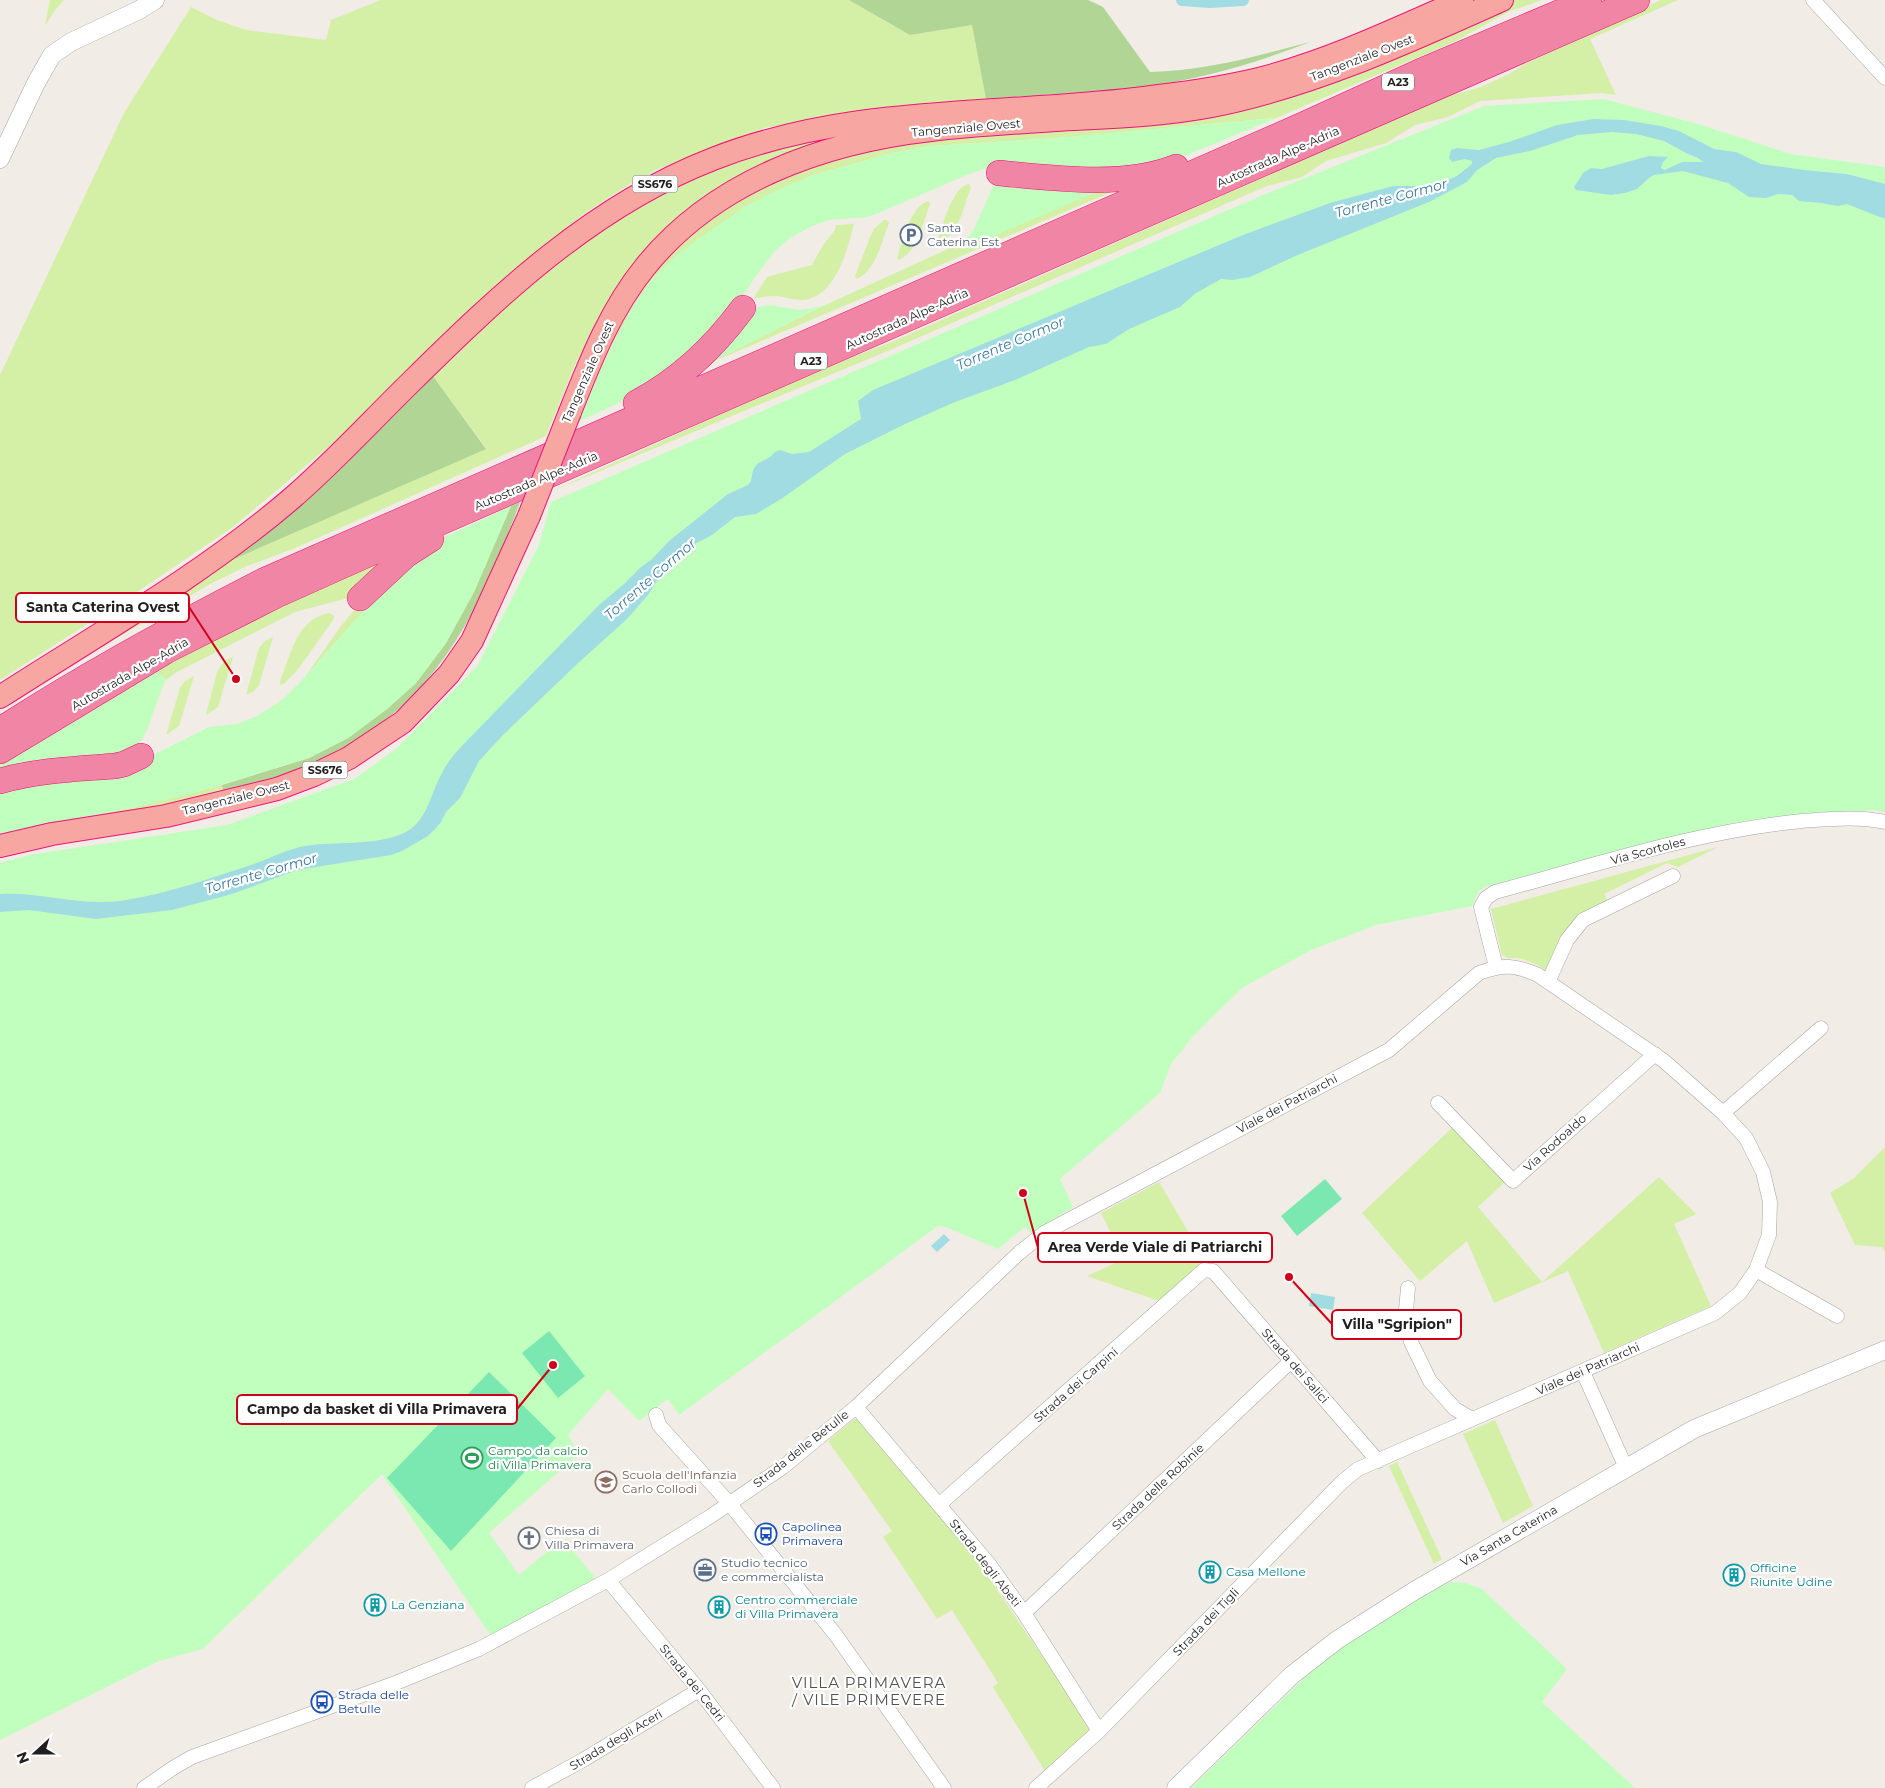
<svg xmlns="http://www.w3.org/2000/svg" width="1885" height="1788" viewBox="0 0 1885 1788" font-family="Montserrat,sans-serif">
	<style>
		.grass { fill: #d3f0a6 }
		.forest { fill: #b0d595 }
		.park { fill: #c1ffbe }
		.pitch { fill: #7be8b1 }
		.water { fill: #a1dce3 }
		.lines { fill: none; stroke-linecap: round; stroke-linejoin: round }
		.canal { stroke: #a1dce3; stroke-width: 12 }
		.minor-casing { stroke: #a6a6a6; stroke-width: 15 }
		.tertiary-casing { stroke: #a6a6a6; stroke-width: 19 }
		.trunk-casing { stroke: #ed1478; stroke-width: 24 }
		.motorway-casing { stroke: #ed1478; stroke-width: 26 }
		.minor { stroke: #fff; stroke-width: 14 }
		.tertiary { stroke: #fff; stroke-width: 18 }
		.trunk { stroke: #f8a6a1; stroke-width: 22 }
		.motorway { stroke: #f085a6; stroke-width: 25 }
		.trunk-bridge-casing { stroke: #ed1478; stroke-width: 24; stroke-linecap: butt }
		.trunk-bridge { stroke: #f8a6a1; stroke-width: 22 }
		.labels { text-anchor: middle; stroke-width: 4.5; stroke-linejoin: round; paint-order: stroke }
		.shield { fill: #fff; stroke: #626262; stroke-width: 1 }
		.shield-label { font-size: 11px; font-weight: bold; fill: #1f1f1f }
		.street-label { font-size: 12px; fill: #1f1f1f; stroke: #fff }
		.service-label { font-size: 12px; fill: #4e5e75; stroke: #fff; text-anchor: start }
		.leisure-label { font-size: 12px; fill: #27864d; stroke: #fff; text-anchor: start }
		.education-label { font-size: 12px; fill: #785e54; stroke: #fff; text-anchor: start }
		.transit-label { font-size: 12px; fill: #164399; stroke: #fff; text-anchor: start }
		.worship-label { font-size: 12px; fill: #5b616d; stroke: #fff; text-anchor: start }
		.culture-label { font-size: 12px; fill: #0d838f; stroke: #fff; text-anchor: start }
		.water-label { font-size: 14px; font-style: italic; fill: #3a7aa1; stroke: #fff }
		.quarter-label { font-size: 15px; letter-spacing: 1px; fill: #525252; stroke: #fff }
		.leader { fill: none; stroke: #cf0019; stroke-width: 2 }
		.callout-dot { fill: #cf0019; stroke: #fff; stroke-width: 2 }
		.callout { fill: #fff; stroke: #cf0019; stroke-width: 2 }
		.callout-label { font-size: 14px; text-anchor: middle; font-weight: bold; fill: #1f1f1f }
	</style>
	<rect width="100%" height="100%" fill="#f1ece5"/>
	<path class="grass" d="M 50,0 L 64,0 L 55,10 L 45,26 Z
		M 381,0 L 849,0 L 910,35 L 972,25 L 986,99 L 884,107 L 764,128 L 656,170 L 630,184 L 588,211 L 526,260 L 441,336 L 339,438 L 233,527 L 131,596 L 0,680 L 0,375 L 124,113 L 191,7 L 217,20 L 246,30 L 326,40 L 331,20 Z
		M 1512,0 L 1542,0 L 1508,12 L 1454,42 L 1276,118 L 1056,138 L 929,146 L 892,153 L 811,176 L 744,207 L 655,276 L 637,300 L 593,379 L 620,312 L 691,228 L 779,175 L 887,143 L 1117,124 Z
		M 1661,0 L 1678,0 L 1590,39 L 1616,95 L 1601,93 L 1480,101 L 1448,117 L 1415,125 L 1386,143 L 1326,161 L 1302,177 L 1267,186 L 890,350 L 545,494 L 814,372 L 894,341 L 1415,110 L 1445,97 L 1481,87 L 1509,74 L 1544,52 Z
		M 864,129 L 780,159 L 605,307 L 575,365 L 546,436 L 295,548 L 247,566 L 212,583 L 22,693 L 202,573 L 486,448 L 430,372 L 530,279 L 657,193 L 748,156 Z
		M 969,184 L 971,187 C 964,206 959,234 939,243 L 937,241 C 943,226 952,187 969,184 Z
		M 1094,184 L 1121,188 L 691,371 L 705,359 L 717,359 L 823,306 L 959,244 L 964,249 Z
		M 929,201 L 930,204 C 923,223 918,251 899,260 L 897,258 C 902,243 911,204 929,201 Z
		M 884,220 L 887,220 L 889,223 C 881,242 877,269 857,279 L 855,276 L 871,235 L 874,229 Z
		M 854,224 C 847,250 836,297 803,300 C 794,300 785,297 776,296 C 768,296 761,297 753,299 L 767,277 L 812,265 L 823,245 L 835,230 L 836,225 Z
		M 451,534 C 394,574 351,625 305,677 L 341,626 L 363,600 L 437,541 Z
		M 388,558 L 353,595 L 348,598 L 295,612 L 177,672 L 166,680 L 156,670 L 306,594 Z
		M 330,613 L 334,616 L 333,620 L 299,668 L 284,684 L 280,685 L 280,681 C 291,654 297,618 330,613 Z
		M 273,637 L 259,685 L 254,691 L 246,695 L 259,648 L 265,641 Z
		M 233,657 L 218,707 L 206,715 L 217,672 L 224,661 Z
		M 194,676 L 179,726 L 166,735 L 180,688 L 185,681 Z
		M 222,785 L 224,795 L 0,838 L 0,834 L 9,832 L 131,808 Z
		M 1718,847 L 1678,867 L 1667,863 L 1604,894 L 1608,902 L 1585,912 L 1547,971 C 1539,965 1528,960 1517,958 C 1511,958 1508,959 1502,955 L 1491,909 Z
		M 1453,1127 L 1505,1182 L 1478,1207 L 1542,1282 L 1659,1177 L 1696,1214 L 1674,1224 L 1711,1306 L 1604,1353 L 1568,1271 L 1494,1303 L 1467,1241 L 1420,1281 L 1362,1213 Z
		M 1885,1147 L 1885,1253 L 1882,1247 L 1855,1245 L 1830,1193 L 1854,1178 Z
		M 1159,1182 L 1192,1238 L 1209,1256 L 1159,1301 L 1087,1276 L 1124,1259 L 1101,1213 Z
		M 854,1419 L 857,1419 L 978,1562 L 1090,1726 L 1088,1733 L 1045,1771 L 993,1687 L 998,1683 L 952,1610 L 937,1619 L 883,1537 L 892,1531 L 828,1441 Z
		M 1495,1420 L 1533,1506 L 1503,1523 L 1463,1434 Z
		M 1397,1462 L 1442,1559 L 1434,1564 L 1389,1466 Z"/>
	<path class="forest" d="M 849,0 L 1088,0 L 1103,7 L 1150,72 C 1205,71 1257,56 1310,42 C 1254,64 1194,81 1134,88 C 1085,93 1036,95 986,99 L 972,25 L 910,35 Z
		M 430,372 L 486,449 L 202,573 Z
		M 520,502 C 479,613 436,704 324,759 C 292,774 257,784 224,795 L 222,785 L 309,758 L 348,738 L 387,709 L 416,683 L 446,643 L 474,592 L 511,506 Z"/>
	<path class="park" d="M 1604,99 L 1698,124 L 1791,154 L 1885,167 L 1885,812 L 1874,810 L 1808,814 L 1732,823 L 1485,887 L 1479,891 L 1472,906 L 1376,925 L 1311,950 L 1242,988 L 1194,1035 L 1171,1064 L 1160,1093 L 1060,1179 L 1073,1207 L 1031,1233 L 1025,1227 L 998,1249 L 943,1226 L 938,1226 L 679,1415 L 668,1399 L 639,1421 L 608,1389 L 568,1435 L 579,1454 L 489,1533 L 519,1575 L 563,1539 L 597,1580 L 491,1636 L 382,1474 L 203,1649 L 159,1661 L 0,1740 L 0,863 L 29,855 L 227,825 L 354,779 L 396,749 L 478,665 L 539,545 L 551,502 L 1263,195 L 1484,106 Z
		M 1276,118 L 1175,160 L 1128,172 L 984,169 L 969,174 L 876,214 L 867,217 L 830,220 L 812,226 L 790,238 L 775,251 L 758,273 L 724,324 L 644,389 L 621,402 L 571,425 L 621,328 L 637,300 L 655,276 L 678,254 L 710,231 L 744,207 L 775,191 L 811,176 L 892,153 L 929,146 L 1056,138 Z
		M 996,180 L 1094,184 L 1094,193 L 964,249 L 959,244 L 972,233 Z
		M 770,305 L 801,310 L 823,306 L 717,359 L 705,359 L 753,308 Z
		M 511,506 L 474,592 L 446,643 L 416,683 L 387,709 L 348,738 L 309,758 L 201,791 L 131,808 L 0,834 L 0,786 L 143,760 L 209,727 L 237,724 L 257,716 L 282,700 L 305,677 L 360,615 L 405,569 L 426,551 L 451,534 Z
		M 156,670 L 166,680 C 154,703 151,732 134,751 L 0,774 L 0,764 L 59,725 Z
		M 1451,1582 L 1465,1583 L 1482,1589 L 1567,1669 L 1542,1702 L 1635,1788 L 1191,1788 L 1332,1651 L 1433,1590 Z"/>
	<path class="pitch" d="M 1325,1179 L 1342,1199 L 1297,1236 L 1281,1216 Z
		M 549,1331 L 585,1376 L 558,1398 L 522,1353 Z
		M 489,1372 L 556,1438 L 451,1551 L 387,1478 Z"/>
	<path class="water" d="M 1593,119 L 1624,120 L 1661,126 L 1679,131 L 1714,149 L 1736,152 L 1761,164 L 1804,170 L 1847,174 L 1885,184 L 1885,219 L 1847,204 L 1838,206 L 1821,203 L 1799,201 L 1792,195 L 1778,194 L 1766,198 L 1749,197 L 1728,183 L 1683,171 L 1654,175 L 1649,178 L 1637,189 L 1625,193 L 1611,195 L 1576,190 L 1574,187 L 1583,173 L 1591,168 L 1602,169 L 1649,156 L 1668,157 L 1663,162 L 1661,168 L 1665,170 L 1682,162 L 1703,162 L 1698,158 L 1688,154 L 1664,141 L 1636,134 L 1612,132 L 1578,135 L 1530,151 L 1496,158 L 1477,170 L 1467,182 L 1429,202 L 1300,254 L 1250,277 L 1232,280 L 1221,279 L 1196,293 L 1180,307 L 1129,329 L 1106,344 L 1089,347 L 1015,380 L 955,402 L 905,424 L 845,454 L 781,499 L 756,514 L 735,517 L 712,535 L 683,550 L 662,573 L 648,595 L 627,619 L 576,665 L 502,736 L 479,761 L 460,798 L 446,812 L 441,822 L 436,828 L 428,836 L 402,851 L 391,855 L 297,870 L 232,894 L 172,910 L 96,919 L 29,910 L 0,912 L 0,894 C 40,892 80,906 120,901 C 166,894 208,879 251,865 C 269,859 287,849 305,846 C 334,841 388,847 412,828 C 427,816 431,795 439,779 C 444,768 450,759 458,750 L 600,604 L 623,585 L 641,567 L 651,560 L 669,541 L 728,494 L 748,485 L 751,481 L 753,470 L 757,464 L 770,457 L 775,452 L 780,450 L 792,454 L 809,452 L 861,419 L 858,401 L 873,390 L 1243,235 L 1330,203 L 1393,186 L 1429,186 L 1441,183 L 1457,176 L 1472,164 L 1472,161 L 1465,159 L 1452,162 L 1449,158 L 1451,150 L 1457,148 L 1479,150 L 1509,142 L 1557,125 Z
		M 944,1234 L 950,1240 L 937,1252 L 931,1246 Z
		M 1311,1293 L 1335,1297 L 1333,1310 L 1309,1306 Z"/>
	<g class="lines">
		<path class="canal" d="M 1182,0 L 1210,2 L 1243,0"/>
		<g class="minor-casing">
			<path id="minor" d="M 1813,0 L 1885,78
				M 1496,967 L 1481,907 L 1486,898 L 1495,892 C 1596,865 1697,831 1802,821 C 1830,819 1858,816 1885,822
				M 1548,982 L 1567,940 L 1583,920 L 1673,876
				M 1438,1103 L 1513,1181 L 1655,1054
				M 1723,1113 L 1821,1028
				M 1756,1270 L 1837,1316
				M 1408,1288 L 1406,1310 L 1411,1342 L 1430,1381 L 1455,1409 L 1472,1419
				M 1583,1372 L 1626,1468
				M 856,1407 L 989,1564 L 1024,1613 L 1099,1731
				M 656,1415 L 659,1425 L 729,1503 L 835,1634 L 944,1788
				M 940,1504 L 1204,1270 L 1213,1271 L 1378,1461
				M 608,1580 L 699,1690 L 773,1788
				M 1024,1613 L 1291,1361
				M 144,1788 L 173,1768 L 192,1757 L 398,1682 L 479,1649 L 608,1580 L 711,1516 L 783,1467 L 856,1407 L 1019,1253 L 1044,1233 L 1389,1050 L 1479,973 C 1504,964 1515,965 1538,975 L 1664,1061 L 1723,1113 L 1746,1138 L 1763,1172 L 1770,1202 L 1769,1235 L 1756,1270 L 1740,1293 L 1715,1313 L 1358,1469 L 1342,1482 L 1099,1731 L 1036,1788
				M 532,1788 L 583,1760 L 699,1690"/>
		</g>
		<g class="tertiary-casing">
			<path id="tertiary" d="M 0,159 L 36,83 L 52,55 L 71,42 L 139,10 L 155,0
				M 1176,1788 L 1292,1675 L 1337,1640 L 1414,1591 L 1694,1429 L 1885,1350"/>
		</g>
		<g class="trunk-casing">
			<path id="trunk" d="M 570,412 C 590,362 610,310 645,267 C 714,181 824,142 931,130 C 972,125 1014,123 1055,120 C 1108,117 1160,116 1212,106 C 1313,86 1408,42 1502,0
				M 0,697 C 98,634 202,575 291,499 C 334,462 371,421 411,382 C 501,293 594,205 713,159 C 850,105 991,116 1135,99 C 1176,94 1218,89 1259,79 C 1329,61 1396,29 1462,0
				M 0,846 L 52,834 L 166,816 L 277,789 L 314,775 L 349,758 L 403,722 L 449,674 L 472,641 L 529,516"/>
		</g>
		<g class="motorway-casing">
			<path id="motorway" d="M 999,173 C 1053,178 1123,188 1176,167
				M 636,403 C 678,381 715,346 743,308
				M 360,598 L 406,555 L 431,539
				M 0,730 C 85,675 173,627 263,581 L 1305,124 L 1421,71 L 1589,0
				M 0,751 L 166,651 L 277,595 L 391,544 L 1637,0
				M 0,781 C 38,770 76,769 115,766 L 124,764 L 141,756"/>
		</g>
		<use href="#minor" class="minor"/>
		<use href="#tertiary" class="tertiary"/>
		<use href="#trunk" class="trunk"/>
		<use href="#motorway" class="motorway"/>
		<g class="trunk-bridge-casing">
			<path id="trunk-bridge" d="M 529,516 L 570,412"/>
		</g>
		<use href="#trunk-bridge" class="trunk-bridge"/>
	</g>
	<defs>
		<g id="parking-ring" transform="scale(1.125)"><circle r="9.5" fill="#fff" stroke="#5c6f8a" stroke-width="1.5"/><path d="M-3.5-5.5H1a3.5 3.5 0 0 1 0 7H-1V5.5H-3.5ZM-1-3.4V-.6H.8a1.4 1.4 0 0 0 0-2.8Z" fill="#5c6f8a"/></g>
		<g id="stadium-ring" transform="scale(1.125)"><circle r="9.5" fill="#fff" stroke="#2e9e5b" stroke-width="1.5"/><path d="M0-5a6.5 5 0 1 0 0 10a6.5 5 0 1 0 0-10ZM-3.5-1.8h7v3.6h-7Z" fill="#2e9e5b"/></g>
		<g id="school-ring" transform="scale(1.125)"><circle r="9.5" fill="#fff" stroke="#8d6e63" stroke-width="1.5"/><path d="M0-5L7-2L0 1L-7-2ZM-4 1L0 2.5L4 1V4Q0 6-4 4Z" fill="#8d6e63"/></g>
		<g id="bus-ring" transform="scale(1.125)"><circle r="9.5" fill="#fff" stroke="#1a4fb4" stroke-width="1.5"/><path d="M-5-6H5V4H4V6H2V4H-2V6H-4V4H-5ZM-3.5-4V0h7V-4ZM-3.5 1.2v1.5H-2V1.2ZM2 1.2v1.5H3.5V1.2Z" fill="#1a4fb4"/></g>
		<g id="church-ring" transform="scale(1.125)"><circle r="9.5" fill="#fff" stroke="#6b7280" stroke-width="1.5"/><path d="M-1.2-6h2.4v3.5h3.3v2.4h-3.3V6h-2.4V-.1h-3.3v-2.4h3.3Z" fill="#6b7280"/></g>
		<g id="office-ring" transform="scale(1.125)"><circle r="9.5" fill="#fff" stroke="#5c6f8a" stroke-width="1.5"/><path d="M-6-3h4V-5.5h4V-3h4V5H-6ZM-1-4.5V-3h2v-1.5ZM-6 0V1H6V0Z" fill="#5c6f8a"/></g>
		<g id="building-ring" transform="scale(1.125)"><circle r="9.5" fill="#fff" stroke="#0f9aa8" stroke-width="1.5"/><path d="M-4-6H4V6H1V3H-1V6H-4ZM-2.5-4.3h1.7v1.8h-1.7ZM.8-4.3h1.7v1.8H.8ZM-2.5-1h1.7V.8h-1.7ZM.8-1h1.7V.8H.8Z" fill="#0f9aa8"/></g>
	</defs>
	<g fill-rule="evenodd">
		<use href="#parking-ring" x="911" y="235"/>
		<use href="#stadium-ring" x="472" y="1458"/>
		<use href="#school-ring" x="606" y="1482"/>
		<use href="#bus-ring" x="766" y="1534"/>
		<use href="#church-ring" x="529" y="1538"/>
		<use href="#office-ring" x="705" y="1570"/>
		<use href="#building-ring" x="1210" y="1572"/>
		<use href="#building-ring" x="1734" y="1575"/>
		<use href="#building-ring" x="375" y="1605"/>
		<use href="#building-ring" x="719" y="1607"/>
		<use href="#bus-ring" x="322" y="1702"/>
	</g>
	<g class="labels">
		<g class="shield">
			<rect x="1382" y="73.5" width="32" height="17" rx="4"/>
			<rect x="632.5" y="175.5" width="45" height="17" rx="4"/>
			<rect x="795" y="352.5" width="32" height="17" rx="4"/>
			<rect x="302.5" y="761.5" width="45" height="17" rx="4"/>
		</g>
		<g class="shield-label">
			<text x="1398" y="86">A23</text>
			<text x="655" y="188">SS676</text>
			<text x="811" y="365">A23</text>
			<text x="325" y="774">SS676</text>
		</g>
		<g class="street-label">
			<text transform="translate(1362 58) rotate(-21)" y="4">Tangenziale Ovest</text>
			<text transform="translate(966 128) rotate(-5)" y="4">Tangenziale Ovest</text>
			<text transform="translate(1278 157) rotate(-24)" y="4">Autostrada Alpe-Adria</text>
			<text transform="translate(907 319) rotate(-24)" y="4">Autostrada Alpe-Adria</text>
			<text transform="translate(588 372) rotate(-66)" y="4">Tangenziale Ovest</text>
			<text transform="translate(536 481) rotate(-23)" y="4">Autostrada Alpe-Adria</text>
			<text transform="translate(130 674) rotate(-30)" y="4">Autostrada Alpe-Adria</text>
			<text transform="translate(236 798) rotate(-14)" y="4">Tangenziale Ovest</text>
			<text transform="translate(1648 851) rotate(-15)" y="4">Via Scortoles</text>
			<text transform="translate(1287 1104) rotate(-28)" y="4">Viale dei Patriarchi</text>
			<text transform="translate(1555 1143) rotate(-42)" y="4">Via Rodoaldo</text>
			<text transform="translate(1295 1366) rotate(49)" y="4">Strada dei Salici</text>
			<text transform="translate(1588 1369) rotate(-24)" y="4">Viale dei Patriarchi</text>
			<text transform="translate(1076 1385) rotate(-41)" y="4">Strada dei Carpini</text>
			<text transform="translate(801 1449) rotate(-38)" y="4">Strada delle Betulle</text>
			<text transform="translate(1158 1487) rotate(-43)" y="4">Strada delle Robinie</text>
			<text transform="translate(1509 1536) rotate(-30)" y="4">Via Santa Caterina</text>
			<text transform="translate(985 1563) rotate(52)" y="4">Strada degli Abeti</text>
			<text transform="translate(1206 1622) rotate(-46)" y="4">Strada dei Tigli</text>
			<text transform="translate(692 1683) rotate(51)" y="4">Strada dei Cedri</text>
			<text transform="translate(616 1740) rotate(-31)" y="4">Strada degli Aceri</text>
		</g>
		<g class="service-label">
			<text x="927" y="232">Santa<tspan x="927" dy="14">Caterina Est</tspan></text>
			<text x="721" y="1567">Studio tecnico<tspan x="721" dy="14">e commercialista</tspan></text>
		</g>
		<g class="leisure-label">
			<text x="488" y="1455">Campo da calcio<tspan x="488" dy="14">di Villa Primavera</tspan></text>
		</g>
		<g class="education-label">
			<text x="622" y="1479">Scuola dell'Infanzia<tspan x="622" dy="14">Carlo Collodi</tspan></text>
		</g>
		<g class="transit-label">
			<text x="782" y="1531">Capolinea<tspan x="782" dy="14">Primavera</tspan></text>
			<text x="338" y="1699">Strada delle<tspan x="338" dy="14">Betulle</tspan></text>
		</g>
		<g class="worship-label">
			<text x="545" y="1535">Chiesa di<tspan x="545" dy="14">Villa Primavera</tspan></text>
		</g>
		<g class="culture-label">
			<text x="1750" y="1572">Officine<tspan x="1750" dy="14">Riunite Udine</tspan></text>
			<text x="1226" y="1576">Casa Mellone</text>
			<text x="735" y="1604">Centro commerciale<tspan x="735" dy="14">di Villa Primavera</tspan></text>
			<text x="391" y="1609">La Genziana</text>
		</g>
		<g class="water-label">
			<text transform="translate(1391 198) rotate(-15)" y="5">Torrente Cormor</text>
			<text transform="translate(1010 343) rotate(-23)" y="5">Torrente Cormor</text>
			<text transform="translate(650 579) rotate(-41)" y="5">Torrente Cormor</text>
			<text transform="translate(261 873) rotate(-16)" y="5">Torrente Cormor</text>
		</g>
		<g class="quarter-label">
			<text x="869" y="1688">VILLA PRIMAVERA<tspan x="869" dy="17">/ VILE PRIMEVERE</tspan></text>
		</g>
	</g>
	<path class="leader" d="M236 679L189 607M1023 1193L1038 1248M1289 1277L1332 1324M553 1365L517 1409"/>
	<g class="callout-dot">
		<circle cx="236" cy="679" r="5"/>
		<circle cx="1023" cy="1193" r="5"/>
		<circle cx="1289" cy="1277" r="5"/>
		<circle cx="553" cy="1365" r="5"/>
	</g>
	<g class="callout">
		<rect x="16" y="593" width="173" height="29" rx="5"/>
		<rect x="1038" y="1233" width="234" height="29" rx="5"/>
		<rect x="1332" y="1310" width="129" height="29" rx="5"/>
		<rect x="237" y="1395" width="280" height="29" rx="5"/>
	</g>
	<g class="callout-label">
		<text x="103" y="612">Santa Caterina Ovest</text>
		<text x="1155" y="1252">Area Verde Viale di Patriarchi</text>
		<text x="1397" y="1329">Villa "Sgripion"</text>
		<text x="377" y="1414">Campo da basket di Villa Primavera</text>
	</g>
	<g transform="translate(35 1753) rotate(249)" stroke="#ffffff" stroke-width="4" paint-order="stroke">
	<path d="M0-4L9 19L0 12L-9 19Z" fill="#1f1f1f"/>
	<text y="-8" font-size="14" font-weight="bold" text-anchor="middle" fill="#1f1f1f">N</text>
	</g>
</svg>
